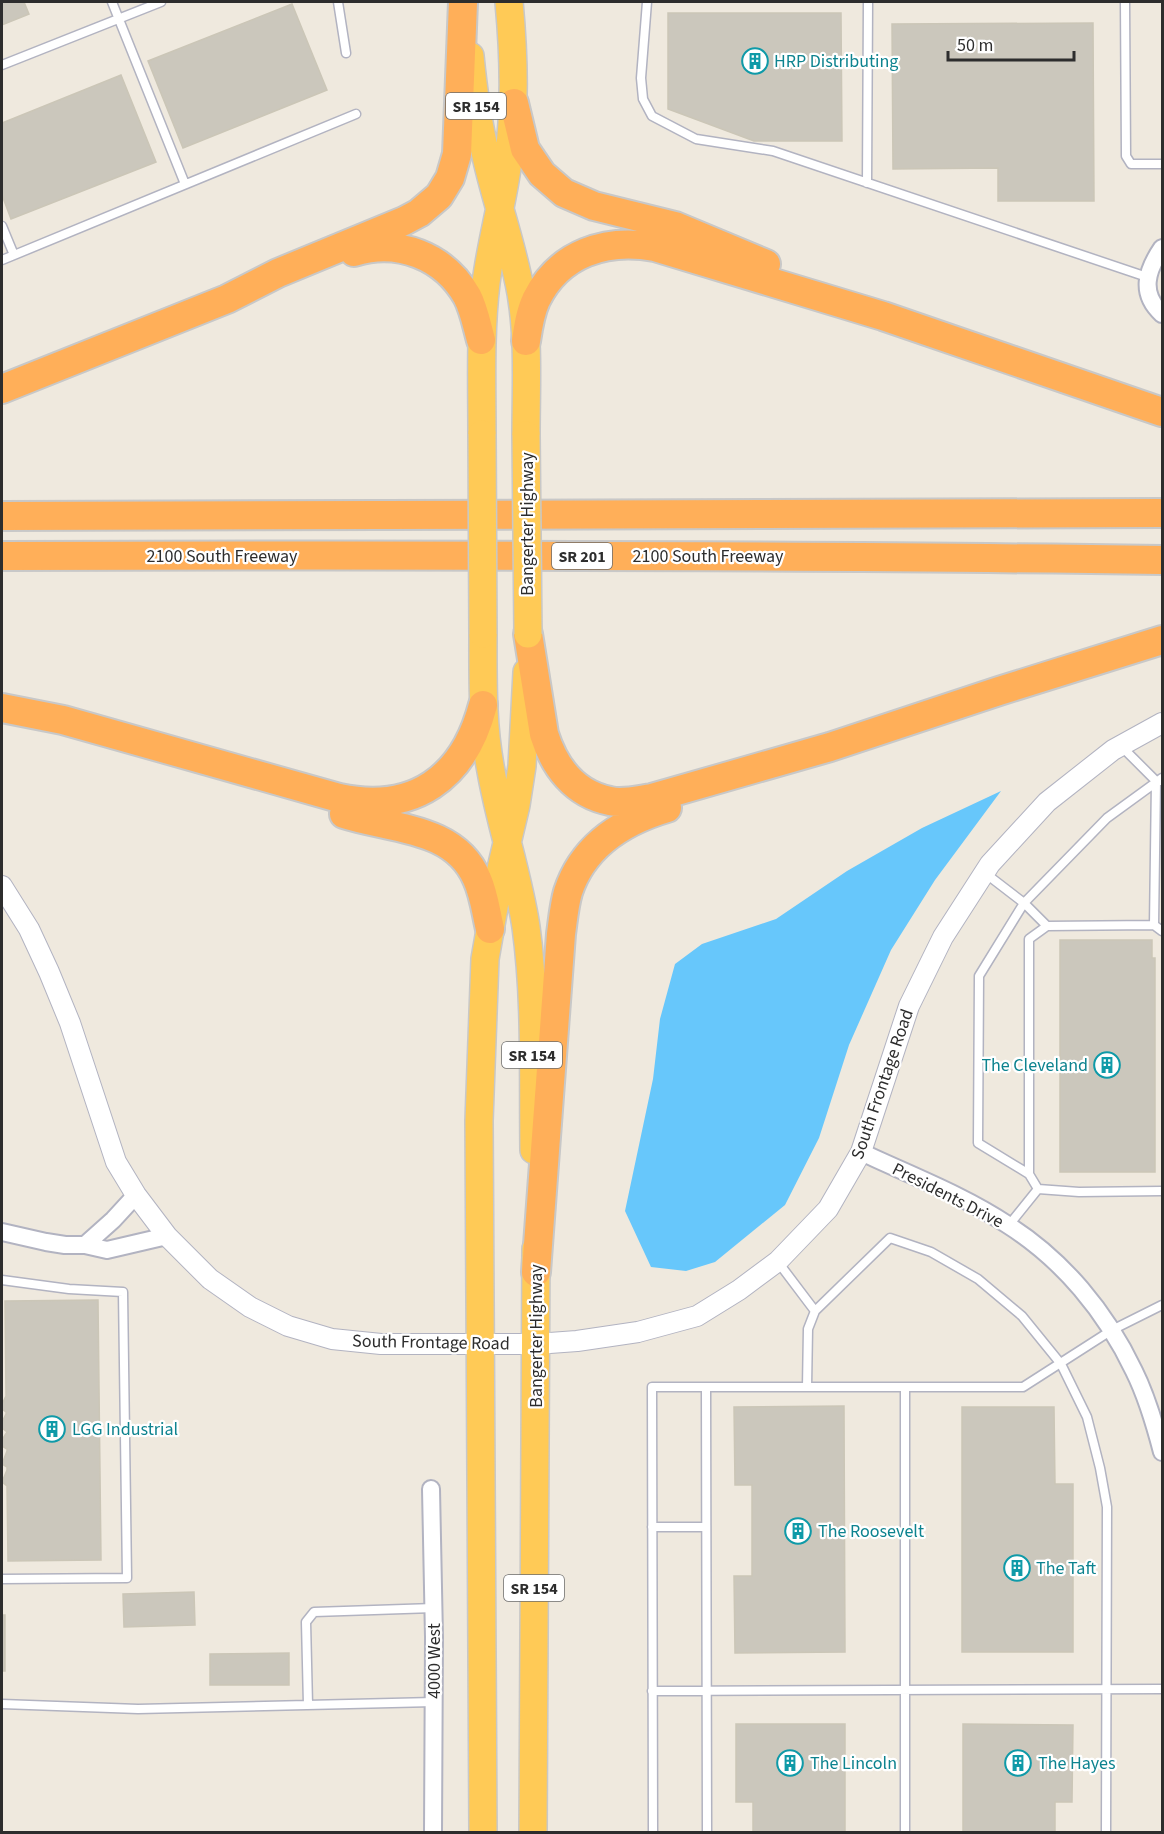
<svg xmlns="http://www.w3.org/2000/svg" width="1164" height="1834" viewBox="0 0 1164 1834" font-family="'Source Sans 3',sans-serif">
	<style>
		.water { fill: #67c7fb }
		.building { fill: #cbc7bc; stroke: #cbc6b7; stroke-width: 1.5 }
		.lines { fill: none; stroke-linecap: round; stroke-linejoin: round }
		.service-casing { stroke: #b2b3c1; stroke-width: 11 }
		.minor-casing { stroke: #b2b3c1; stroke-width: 20 }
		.tertiary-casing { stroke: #b2b3c1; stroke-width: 22 }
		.trunk-casing { stroke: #c8c8c8; stroke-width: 30 }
		.motorway-casing { stroke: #c8c8c8; stroke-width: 32 }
		.service { stroke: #fff; stroke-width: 8 }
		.minor { stroke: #fff; stroke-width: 16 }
		.tertiary { stroke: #fff; stroke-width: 20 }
		.trunk { stroke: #ffca56; stroke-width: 27 }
		.motorway { stroke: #ffaf59; stroke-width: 28 }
		.trunk-bridge-casing { stroke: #c8c8c8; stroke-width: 30; stroke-linecap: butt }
		.trunk-bridge { stroke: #ffca56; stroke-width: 27 }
		.labels { text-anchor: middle; stroke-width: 4.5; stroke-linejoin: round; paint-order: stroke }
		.shield { fill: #fff; stroke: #6c6c6c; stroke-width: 1.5 }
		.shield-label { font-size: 16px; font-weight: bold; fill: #2d2d2d }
		.culture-label { font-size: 18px; fill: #0d838f; stroke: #fff; text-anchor: start }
		.street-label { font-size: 18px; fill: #2d2d2d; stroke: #fff }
	</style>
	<rect width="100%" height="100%" fill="#efe9de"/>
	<path class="water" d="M 1001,791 L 935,880 L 891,950 L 849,1045 L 819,1138 L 785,1205 L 715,1262 L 686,1271 L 651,1267 L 625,1211 L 653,1079 L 660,1019 L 675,964 L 702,944 L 776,919 L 847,871 L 922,828 Z"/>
	<path class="building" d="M 2,2 L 24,2 L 29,14 L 2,25 Z
		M 292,4 L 327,90 L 183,148 L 148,61 Z
		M 668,13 L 841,13 L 842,141 L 754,141 L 668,109 Z
		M 1093,23 L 1094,201 L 998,201 L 998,168 L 893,169 L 892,24 Z
		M 121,75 L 156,162 L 11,219 L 2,195 L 2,123 Z
		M 1060,940 L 1152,940 L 1152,958 L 1155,958 L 1155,1172 L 1060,1172 Z
		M 98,1300 L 101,1560 L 8,1561 L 7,1486 L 2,1482 L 7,1470 L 7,1467 L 2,1464 L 7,1451 L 7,1449 L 2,1446 L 2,1440 L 7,1432 L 2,1428 L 2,1422 L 6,1414 L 6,1412 L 2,1409 L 2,1404 L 6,1396 L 5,1301 Z
		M 844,1406 L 845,1652 L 735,1653 L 734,1576 L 752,1576 L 752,1485 L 735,1485 L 734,1407 Z
		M 962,1407 L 1054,1407 L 1055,1484 L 1073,1484 L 1073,1652 L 962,1652 Z
		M 194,1592 L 195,1625 L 124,1627 L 123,1594 Z
		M 2,1615 L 5,1615 L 5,1671 L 2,1671 Z
		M 289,1653 L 289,1685 L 210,1685 L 210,1654 Z
		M 736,1724 L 845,1724 L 845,1832 L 753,1832 L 753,1802 L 736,1802 Z
		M 963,1724 L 1073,1725 L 1072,1802 L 1055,1802 L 1055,1832 L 963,1832 Z"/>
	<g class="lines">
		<g class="service-casing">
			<path id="service" d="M 112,2 L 185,184
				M 338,2 L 346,53
				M 647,2 L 641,78 L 643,99 L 652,116 L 696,139 L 773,151 L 1147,277
				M 1125,2 L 1126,156 L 1131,164 L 1162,164
				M 2,65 L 161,2
				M 867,183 L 868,2
				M 2,226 L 14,255
				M 2,260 L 356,114
				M 1121,746 L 1156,781 L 1162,781
				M 1156,781 L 1154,925 L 1162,931
				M 985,873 L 1024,903 L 1107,818 L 1162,778
				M 1029,1174 L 1029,939 L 1047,926
				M 1038,1189 L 1079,1192 L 1162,1191
				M 1009,1225 L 1038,1189 L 1029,1174 L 978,1143 L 979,976 L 1024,903 L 1047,926 L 1154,925
				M 778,1262 L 815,1311
				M 2,1280 L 69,1289 L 123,1292 L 127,1578 L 2,1579
				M 706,1387 L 707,1832
				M 807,1387 L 808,1329 L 815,1311 L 890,1238 L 931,1252 L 978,1279 L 1022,1316 L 1061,1364 L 1087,1417 L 1100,1468 L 1107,1507 L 1106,1832
				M 652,1527 L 706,1527
				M 652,1691 L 1162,1689
				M 2,1704 L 138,1709 L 434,1702
				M 308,1705 L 306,1622 L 314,1612 L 434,1608
				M 653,1832 L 652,1387 L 1023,1387 L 1112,1330 L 1162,1305
				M 905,1832 L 905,1387"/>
		</g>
		<g class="minor-casing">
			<path id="minor" d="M 1162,248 C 1147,270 1139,293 1162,314
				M 861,1152 C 910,1175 963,1195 1008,1225 C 1063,1260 1106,1312 1134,1371 C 1147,1397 1155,1425 1162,1452
				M 2,1232 L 46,1242 L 65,1245 L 85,1245 L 107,1250 L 167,1236
				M 85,1245 L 113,1220 L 136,1195
				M 431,1489 L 434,1637 L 433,1832"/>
		</g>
		<g class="tertiary-casing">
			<path id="tertiary" d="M 2,886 L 29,929 L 49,972 L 70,1023 L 116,1162 L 136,1195 L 167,1236 L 210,1279 L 250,1307 L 288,1326 L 332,1339 L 381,1344 L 536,1344 L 577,1341 L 638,1332 L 697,1316 L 739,1290 L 778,1261 L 828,1209 L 861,1152 L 909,1006 L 943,937 L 990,864 L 1047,802 L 1113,750 L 1162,723"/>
		</g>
		<g class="trunk-casing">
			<path id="trunk" d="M 470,56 C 473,87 477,117 484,147 C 494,196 512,243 521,293 C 529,340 526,388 526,435
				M 482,434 C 482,384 480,333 486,283 C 491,242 503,202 508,161 C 516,108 514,55 509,2
				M 483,634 C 483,680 482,725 491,771 C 500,823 518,874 526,927 C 536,1000 533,1076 534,1150
				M 483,1832 L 479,1121 L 485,959 L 500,873 L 516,805 L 522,766 L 527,672
				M 533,1832 L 536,1249"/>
		</g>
		<g class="motorway-casing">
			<path id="motorway" d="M 514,103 L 525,149 L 542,174 L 564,193 L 594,206 L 675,226 L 766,264
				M 354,252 C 398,238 444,256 467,296 C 474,309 477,326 481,340
				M 526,341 C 528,327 530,313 536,300 C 559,253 606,238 655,247 L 883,316 L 1162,412
				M 2,389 L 227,299 L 278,273 L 404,221 L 419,213 L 439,196 L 450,178 L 457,154 L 463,2
				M 2,516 L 1162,513
				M 2,556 C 389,555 776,555 1162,560
				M 528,634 L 544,734 C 554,766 574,794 610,801 C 623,804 638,800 652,798 L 830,747 L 999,691 L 1162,640
				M 2,708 L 63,720 L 339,798 C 414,814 464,778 483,705
				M 344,814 C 389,829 455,826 477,879 C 484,894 486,912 490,929
				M 536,1272 L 561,934 C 563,920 564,906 568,892 C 583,846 623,821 667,808"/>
		</g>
		<use href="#service" class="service"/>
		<use href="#minor" class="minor"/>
		<use href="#tertiary" class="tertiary"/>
		<use href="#trunk" class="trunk"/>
		<use href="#motorway" class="motorway"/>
		<g class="trunk-bridge-casing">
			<path id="trunk-bridge" d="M 482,434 L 483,634
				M 526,435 L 528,634"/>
		</g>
		<use href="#trunk-bridge" class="trunk-bridge"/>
	</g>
	<defs>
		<g id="building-ring" transform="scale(1.35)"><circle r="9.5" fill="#fff" stroke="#0f9aa8" stroke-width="1.5"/><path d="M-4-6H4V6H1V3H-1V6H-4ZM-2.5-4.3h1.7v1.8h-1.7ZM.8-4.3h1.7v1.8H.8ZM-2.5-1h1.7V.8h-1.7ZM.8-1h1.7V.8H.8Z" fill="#0f9aa8"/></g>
	</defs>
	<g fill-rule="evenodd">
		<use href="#building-ring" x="755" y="61"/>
		<use href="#building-ring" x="1107" y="1065"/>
		<use href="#building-ring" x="52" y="1429"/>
		<use href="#building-ring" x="798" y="1531"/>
		<use href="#building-ring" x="1017" y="1568"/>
		<use href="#building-ring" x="790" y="1763"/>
		<use href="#building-ring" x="1018" y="1763"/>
	</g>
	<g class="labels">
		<g class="shield">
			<rect x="446" y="93" width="60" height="26" rx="4.5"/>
			<rect x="552" y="543" width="60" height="26" rx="4.5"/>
			<rect x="502" y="1042" width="60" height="26" rx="4.5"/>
			<rect x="504" y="1575" width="60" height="26" rx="4.5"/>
		</g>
		<g class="shield-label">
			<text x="476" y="112">SR 154</text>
			<text x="582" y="562">SR 201</text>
			<text x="532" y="1061">SR 154</text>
			<text x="534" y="1594">SR 154</text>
		</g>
		<g class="culture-label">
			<text x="774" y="67">HRP Distributing</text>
			<text x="1088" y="1071" text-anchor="end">The Cleveland</text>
			<text x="72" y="1435">LGG Industrial</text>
			<text x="818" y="1537">The Roosevelt</text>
			<text x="1036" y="1574">The Taft</text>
			<text x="810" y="1769">The Lincoln</text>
			<text x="1038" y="1769">The Hayes</text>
		</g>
		<g class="street-label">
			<text transform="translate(527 524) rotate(-90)" y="6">Bangerter Highway</text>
			<text x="222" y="562">2100 South Freeway</text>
			<text x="708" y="562">2100 South Freeway</text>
			<text transform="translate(882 1084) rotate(-71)" y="6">South Frontage Road</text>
			<text transform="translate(948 1195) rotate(27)" y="6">Presidents Drive</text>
			<text transform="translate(536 1336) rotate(-90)" y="6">Bangerter Highway</text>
			<text transform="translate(431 1342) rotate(1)" y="6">South Frontage Road</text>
			<text transform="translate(434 1661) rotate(-90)" y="6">4000 West</text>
		</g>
	</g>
	<rect width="1164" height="1834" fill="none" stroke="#2d2d2d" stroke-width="6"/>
	<path d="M948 51v9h126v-9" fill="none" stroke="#2d2d2d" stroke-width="3"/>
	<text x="957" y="51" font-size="18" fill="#2d2d2d" stroke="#ffffff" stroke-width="4.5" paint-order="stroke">50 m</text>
</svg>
